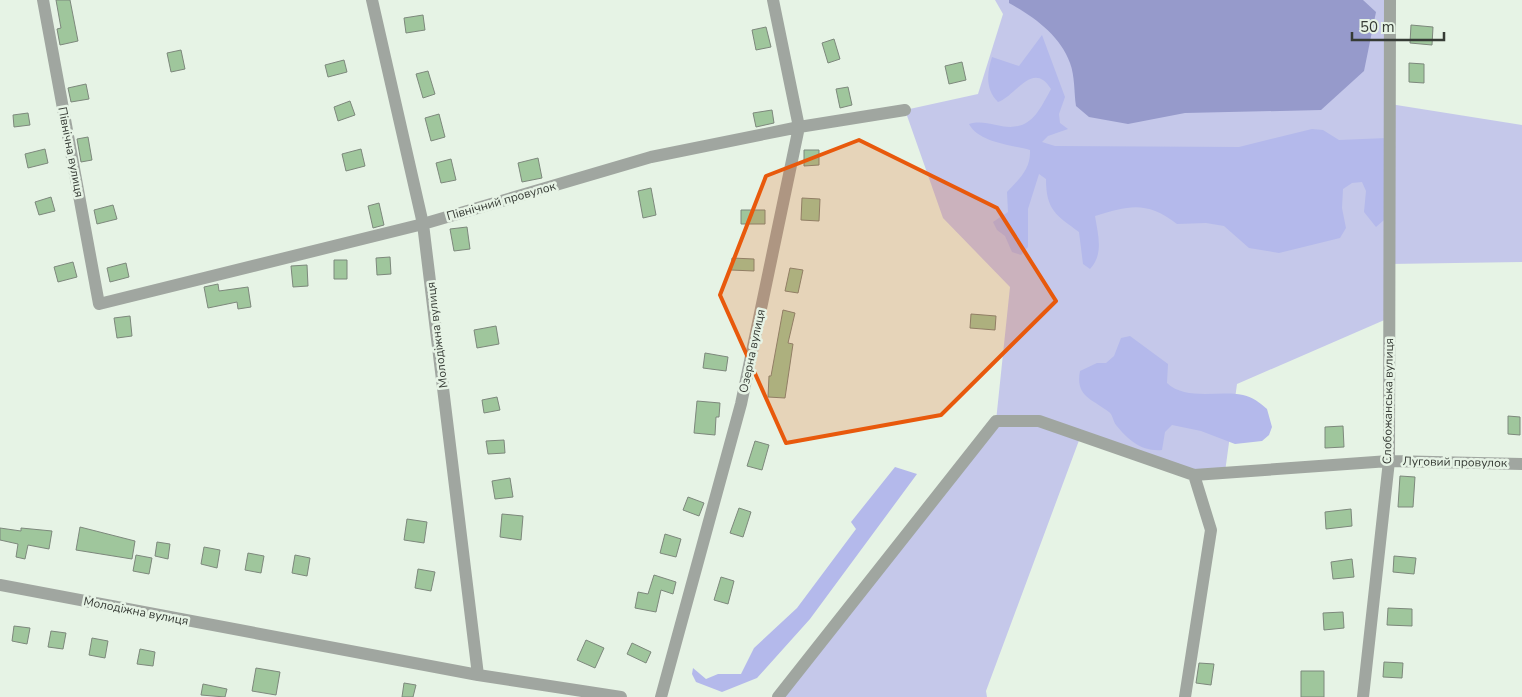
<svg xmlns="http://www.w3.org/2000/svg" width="1522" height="697" viewBox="0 0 1522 697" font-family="'Nunito Sans',sans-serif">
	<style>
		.green { fill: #c5c8ea }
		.forest { fill: #b4b9eb }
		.water { fill: #969acb }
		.building { fill: #9fc69c; stroke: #7d887c }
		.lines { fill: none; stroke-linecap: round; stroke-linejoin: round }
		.minor { stroke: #a0a6a0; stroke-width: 12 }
		.marked { fill: #e8590c; fill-opacity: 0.2; stroke: #e8590c; stroke-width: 4; stroke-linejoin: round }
		.labels { text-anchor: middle; stroke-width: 5; stroke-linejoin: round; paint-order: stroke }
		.street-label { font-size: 12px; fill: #363b35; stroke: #e6f3e5 }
	</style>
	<rect width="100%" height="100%" fill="#e6f3e5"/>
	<path class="green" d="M 995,0 L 1390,0 L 1390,104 L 1522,125 L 1522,262 L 1389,264 L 1389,318 L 1237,384 L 1225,472 L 1194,475 L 1081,435 L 986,691 L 987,697 L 778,697 L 996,421 L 1010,287 L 943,218 L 905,110 L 978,94 L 1003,14 Z"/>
	<path class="forest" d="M 1042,35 L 1065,97 L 1059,114 L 1060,123 L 1068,129 L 1048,136 L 1042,142 L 1055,146 L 1239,147 L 1312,129 L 1323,130 L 1339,140 L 1387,138 L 1384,220 L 1376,227 L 1364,212 L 1366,191 L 1362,182 L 1352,183 L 1343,189 L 1342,208 L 1346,228 L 1340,238 L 1279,253 L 1249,248 L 1224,226 L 1206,223 L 1177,224 C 1147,201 1130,205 1095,216 C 1098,235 1104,254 1090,269 L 1083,264 L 1079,232 C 1056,215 1046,210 1046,179 L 1039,174 L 1028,209 L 1028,247 L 1021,255 L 1012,252 L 1005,236 L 997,230 L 993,222 L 1008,212 L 1007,192 C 1019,179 1031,169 1030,150 C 1011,145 978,142 969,124 C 979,121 986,123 996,125 C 1029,133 1037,115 1051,89 C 1033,60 1017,95 998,102 C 985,89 987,73 992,57 L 1019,66 Z
		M 1130,336 L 1168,364 L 1167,383 C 1186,401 1219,390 1243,395 C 1253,397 1260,403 1267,409 L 1272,427 L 1269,435 L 1262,441 L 1235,444 L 1201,431 L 1172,425 L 1165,432 L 1162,450 C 1142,452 1128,440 1116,425 C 1113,421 1113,415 1109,412 C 1093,399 1075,397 1080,371 L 1097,363 L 1106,363 L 1114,356 L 1121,338 Z
		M 895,467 L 917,474 L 810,619 L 757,678 L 722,692 L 696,682 L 692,674 L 693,668 L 706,679 L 718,674 L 741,674 L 754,648 L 797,608 L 856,529 L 851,522 Z"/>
	<path class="water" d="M 1009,0 L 1363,0 L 1376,12 L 1364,71 L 1321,110 L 1185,113 L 1128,124 L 1089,117 L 1076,106 C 1074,93 1075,76 1070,63 C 1060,35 1034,17 1009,3 Z"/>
	<path class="building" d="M 56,0 L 70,0 L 78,41 L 60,45 L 57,29 L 61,28 Z
		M 423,15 L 425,30 L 406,33 L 404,18 Z
		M 1411,25 L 1433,27 L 1432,45 L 1410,43 Z
		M 766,27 L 771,47 L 756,50 L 752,30 Z
		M 834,39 L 840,59 L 828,63 L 822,43 Z
		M 181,50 L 185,69 L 171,72 L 167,53 Z
		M 344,60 L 347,72 L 328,77 L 325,65 Z
		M 962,62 L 966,80 L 949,84 L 945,66 Z
		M 1409,63 L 1424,64 L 1424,83 L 1409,82 Z
		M 428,71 L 435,94 L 423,98 L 416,74 Z
		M 86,84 L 89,99 L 71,102 L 68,88 Z
		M 848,87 L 852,105 L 840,108 L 836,89 Z
		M 350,101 L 355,115 L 338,121 L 334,107 Z
		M 772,110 L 774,123 L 756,127 L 753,113 Z
		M 28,113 L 30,125 L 14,127 L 13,115 Z
		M 439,114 L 445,137 L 431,141 L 425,118 Z
		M 88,137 L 92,160 L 81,162 L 77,139 Z
		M 45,149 L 48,163 L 28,168 L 25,154 Z
		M 361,149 L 365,166 L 346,171 L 342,154 Z
		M 804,150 L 819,150 L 819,165 L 804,166 Z
		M 538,158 L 542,178 L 522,182 L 518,163 Z
		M 451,159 L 456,180 L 441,183 L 436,163 Z
		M 651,188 L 656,215 L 643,218 L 638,191 Z
		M 51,197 L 55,211 L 39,215 L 35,202 Z
		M 802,198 L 820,199 L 819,221 L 801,220 Z
		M 379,203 L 384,225 L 373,228 L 368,206 Z
		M 113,205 L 117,219 L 97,224 L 94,210 Z
		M 741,210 L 765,210 L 765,224 L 741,224 Z
		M 467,227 L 470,249 L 454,251 L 450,229 Z
		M 390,257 L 391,274 L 377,275 L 376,258 Z
		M 732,258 L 754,259 L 754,271 L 731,270 Z
		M 334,260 L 347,260 L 347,279 L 334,279 Z
		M 73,262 L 77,277 L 58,282 L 54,267 Z
		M 126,263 L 129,277 L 110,282 L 107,268 Z
		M 307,265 L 308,286 L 293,287 L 291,266 Z
		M 790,268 L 803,270 L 798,293 L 785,291 Z
		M 218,284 L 219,291 L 248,287 L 251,307 L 238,309 L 237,302 L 208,308 L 204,287 Z
		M 783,310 L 795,313 L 788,343 L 793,344 L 785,398 L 768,397 L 769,376 L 771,376 Z
		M 971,314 L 996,316 L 995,330 L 970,328 Z
		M 130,316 L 132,336 L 117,338 L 114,318 Z
		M 496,326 L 499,344 L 477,348 L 474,330 Z
		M 705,353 L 728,357 L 726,371 L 703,368 Z
		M 497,397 L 500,410 L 484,413 L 482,400 Z
		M 697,401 L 720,403 L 719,417 L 716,417 L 715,435 L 694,433 Z
		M 1508,416 L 1520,417 L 1520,435 L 1508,434 Z
		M 1343,426 L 1344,447 L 1325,448 L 1325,427 Z
		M 504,440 L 505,453 L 488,454 L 486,441 Z
		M 755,441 L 769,445 L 762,470 L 747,466 Z
		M 1400,476 L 1415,477 L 1413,507 L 1398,507 Z
		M 510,478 L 513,497 L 495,499 L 492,481 Z
		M 688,497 L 704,503 L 699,516 L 683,510 Z
		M 739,508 L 751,512 L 743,537 L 730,533 Z
		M 1351,509 L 1352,526 L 1326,529 L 1325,512 Z
		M 502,514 L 523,516 L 521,540 L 500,537 Z
		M 407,519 L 427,522 L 424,543 L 404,540 Z
		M 80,527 L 135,541 L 132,559 L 76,550 Z
		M 0,528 L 21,531 L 21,528 L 52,531 L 49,549 L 28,545 L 25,559 L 16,557 L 18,544 L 0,540 Z
		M 665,534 L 681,539 L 676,557 L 660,553 Z
		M 157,542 L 170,544 L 168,559 L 155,556 Z
		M 204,547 L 220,550 L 217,568 L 201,564 Z
		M 248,553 L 264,556 L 261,573 L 245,570 Z
		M 136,555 L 152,558 L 149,574 L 133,571 Z
		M 295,555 L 310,558 L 307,576 L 292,573 Z
		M 1394,556 L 1416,558 L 1414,574 L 1393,572 Z
		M 1352,559 L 1354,577 L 1333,579 L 1331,562 Z
		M 418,569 L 435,572 L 431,591 L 415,588 Z
		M 654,575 L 676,582 L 673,594 L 661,590 L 656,612 L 635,608 L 638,592 L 648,594 Z
		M 721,577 L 734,581 L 728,604 L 714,600 Z
		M 1388,608 L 1412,609 L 1412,626 L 1387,625 Z
		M 1343,612 L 1344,628 L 1324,630 L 1323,613 Z
		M 14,626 L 30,628 L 27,644 L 12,641 Z
		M 51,631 L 66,633 L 63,649 L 48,647 Z
		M 92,638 L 108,641 L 105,658 L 89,655 Z
		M 586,640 L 604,648 L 595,668 L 577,660 Z
		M 632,643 L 651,652 L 646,663 L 627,654 Z
		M 140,649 L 155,652 L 153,666 L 137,664 Z
		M 1384,662 L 1403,663 L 1402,678 L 1383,677 Z
		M 1199,663 L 1214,664 L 1211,685 L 1196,683 Z
		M 256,668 L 280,672 L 276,695 L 252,691 Z
		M 1301,671 L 1324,671 L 1324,697 L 1301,697 Z
		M 404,683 L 416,685 L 413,697 L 402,697 Z
		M 203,684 L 227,689 L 225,697 L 201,695 Z"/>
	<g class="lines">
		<path class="minor" d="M 43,0 L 99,304 L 423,224 L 651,157 L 799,127 L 905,110
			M 372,0 L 423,224 L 478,675
			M 0,585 L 478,675 L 621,697
			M 661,697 L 741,404 L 799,127 L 773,0
			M 778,697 L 996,421 L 1039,421 L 1194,475 L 1389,461 L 1522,464
			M 1185,697 L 1211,530 L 1194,475
			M 1363,697 L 1389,461 L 1390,0"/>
	</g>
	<path class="marked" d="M 859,140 L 997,208 L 1056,301 L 941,415 L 786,443 L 720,295 L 766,176 Z"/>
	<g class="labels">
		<g class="street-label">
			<text transform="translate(71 152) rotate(79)" y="4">Північна вулиця</text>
			<text transform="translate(501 201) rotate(-16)" y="4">Північний провулок</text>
			<text transform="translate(437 335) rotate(-97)" y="4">Молодіжна вулиця</text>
			<text transform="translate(752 351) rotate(-78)" y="4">Озерна вулиця</text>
			<text transform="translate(1388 401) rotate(-89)" y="4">Слобожанська вулиця</text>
			<text transform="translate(1455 462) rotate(1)" y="4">Луговий провулок</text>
			<text transform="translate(136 611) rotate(11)" y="4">Молодіжна вулиця</text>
		</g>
	</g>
	<path d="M1352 32v8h92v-8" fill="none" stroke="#363b35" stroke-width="2.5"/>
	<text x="1360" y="32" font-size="15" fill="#363b35" stroke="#e6f3e5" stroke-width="4" paint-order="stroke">50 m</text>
</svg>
